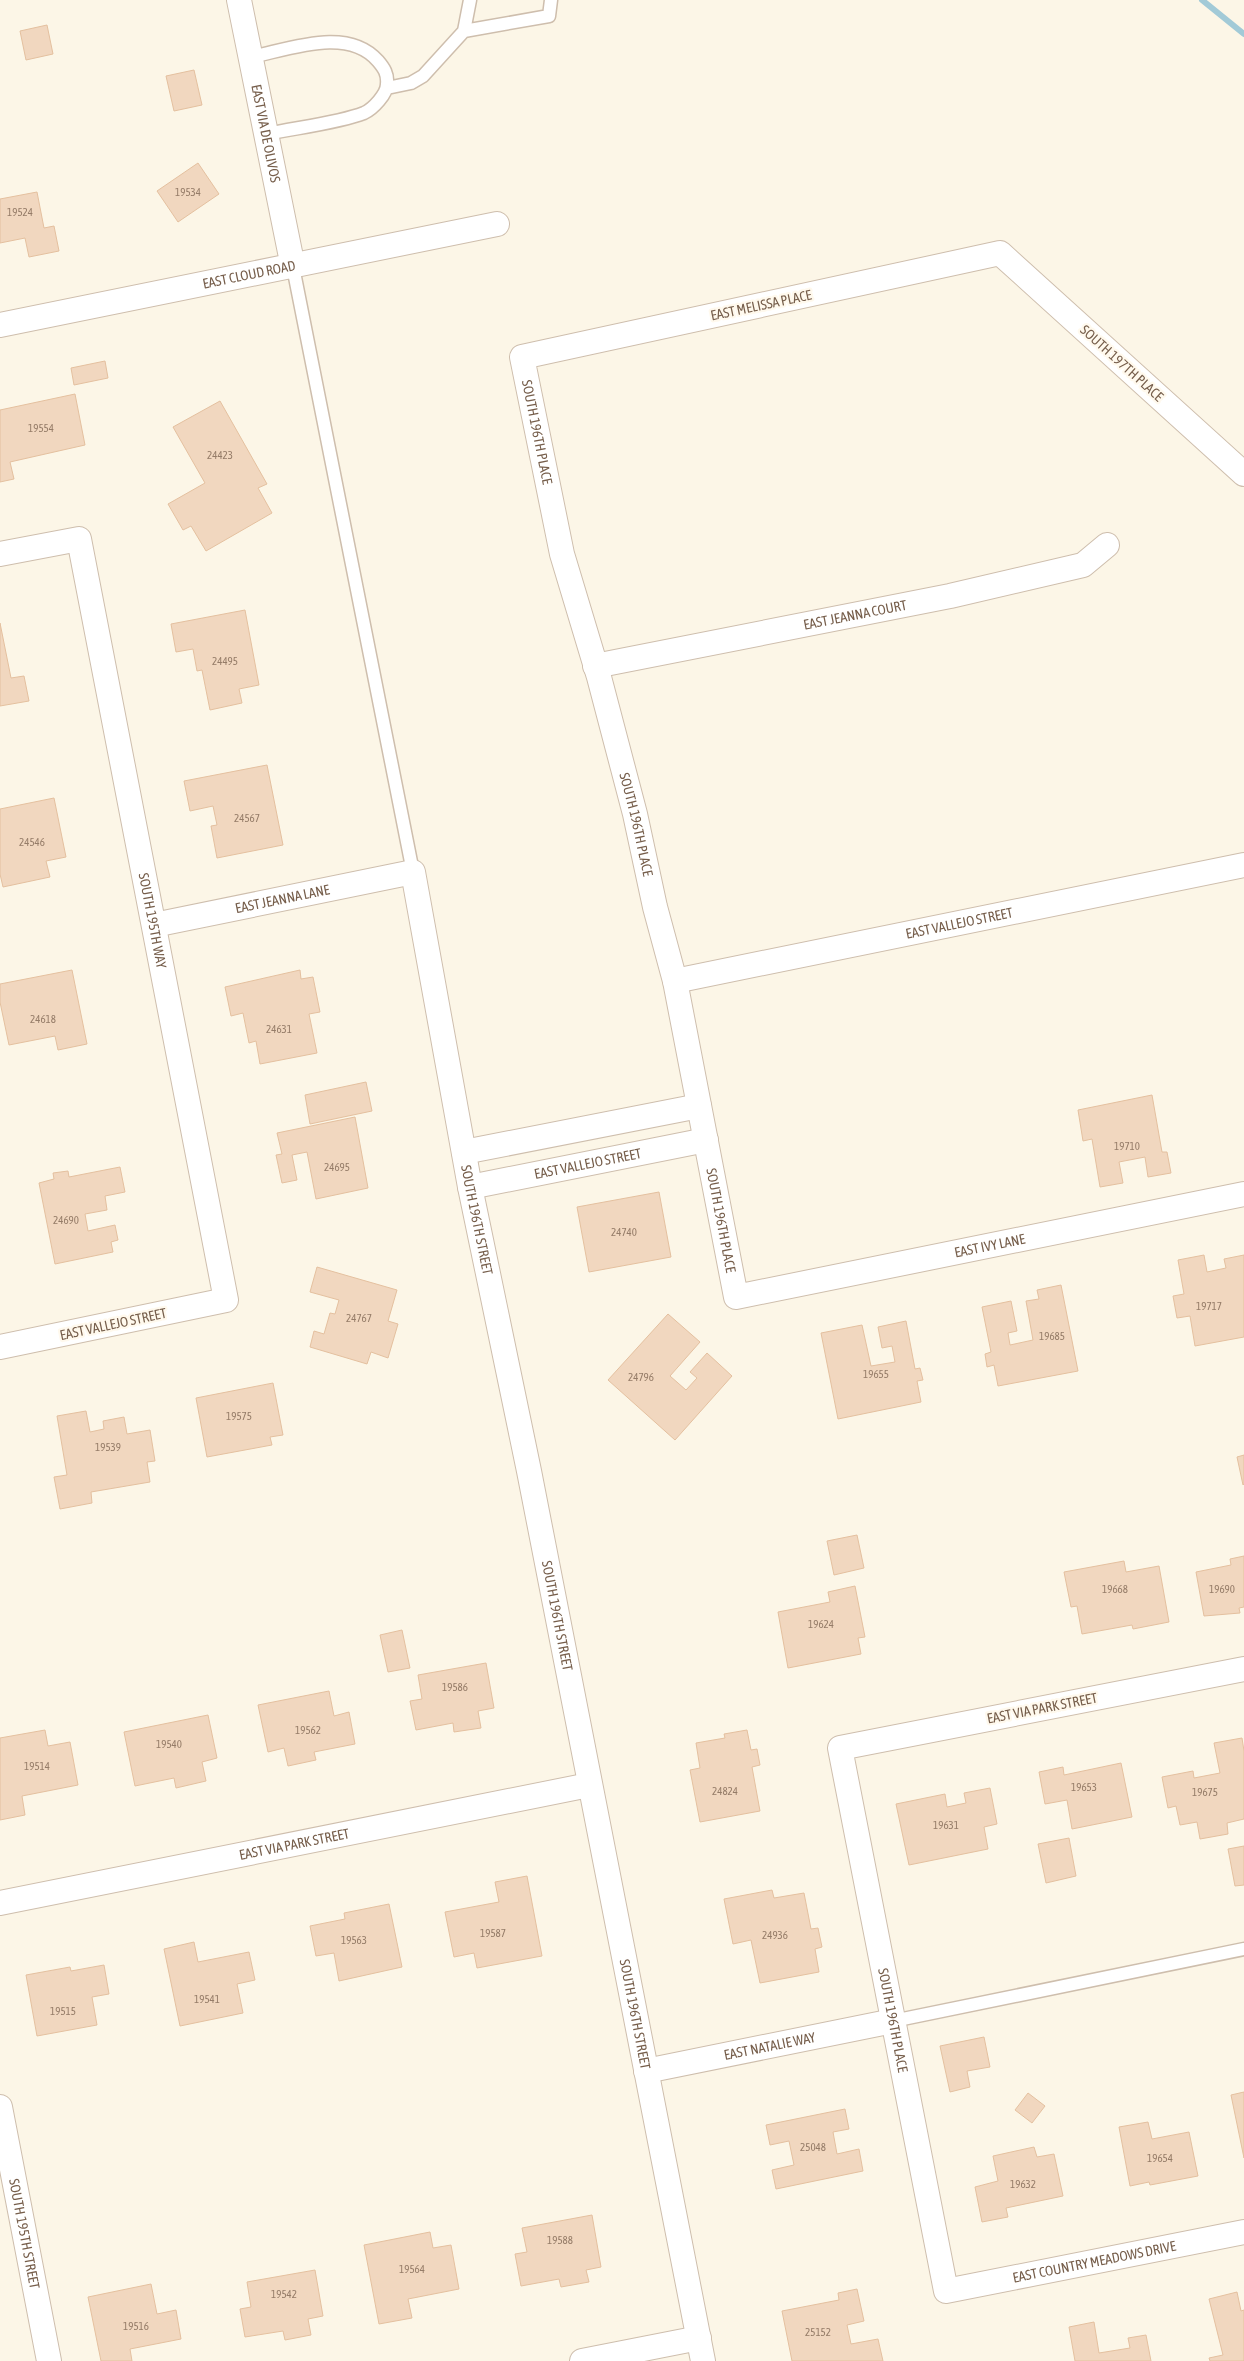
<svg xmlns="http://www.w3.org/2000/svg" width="1244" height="2361" viewBox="0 0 1244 2361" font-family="'Asap Condensed',sans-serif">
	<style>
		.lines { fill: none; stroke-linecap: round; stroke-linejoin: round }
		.stream { stroke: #a2cad7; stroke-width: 6 }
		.building { fill: #f1d7bf; stroke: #e4c09f }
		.lane-casing { stroke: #cebead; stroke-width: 15 }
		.street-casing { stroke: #cebead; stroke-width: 26 }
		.lane { stroke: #fff; stroke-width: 12 }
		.street { stroke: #fff; stroke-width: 24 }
		.labels { text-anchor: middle; stroke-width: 4.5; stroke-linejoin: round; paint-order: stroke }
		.number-label { font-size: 11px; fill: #957c68 }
		.street-label { font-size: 14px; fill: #765e4b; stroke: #fff9ed }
	</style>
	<rect width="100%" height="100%" fill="#fcf6e7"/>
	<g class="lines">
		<path class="stream" d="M 1202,0 L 1244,34"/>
	</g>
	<path class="building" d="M 47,25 L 53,54 L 26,60 L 20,31 Z
		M 194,70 L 202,105 L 174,111 L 166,76 Z
		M 198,163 L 219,194 L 178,222 L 157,191 Z
		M 37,192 L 44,228 L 54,226 L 59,251 L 29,257 L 25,238 L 0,243 L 0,199 Z
		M 105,361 L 108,378 L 74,385 L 71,368 Z
		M 75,394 L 85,445 L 10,462 L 14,479 L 0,482 L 0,410 Z
		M 220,401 L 267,484 L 258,488 L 272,513 L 206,551 L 191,526 L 183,530 L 168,504 L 205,483 L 173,427 Z
		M 245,610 L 259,685 L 239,689 L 242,703 L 210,710 L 202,670 L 197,671 L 193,649 L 176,652 L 171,624 Z
		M 0,623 L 11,678 L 24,676 L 29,701 L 0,706 Z
		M 267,765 L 283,845 L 217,858 L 211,826 L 217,825 L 213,806 L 190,811 L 184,781 Z
		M 54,798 L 66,857 L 46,861 L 50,877 L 3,887 L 0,874 L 0,809 Z
		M 72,970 L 87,1044 L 58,1050 L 55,1036 L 9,1045 L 0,1002 L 0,984 Z
		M 300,970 L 301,979 L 313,977 L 320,1012 L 309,1014 L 317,1053 L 260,1064 L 256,1041 L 249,1043 L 243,1013 L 231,1016 L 225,987 Z
		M 366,1082 L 372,1111 L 310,1124 L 305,1095 Z
		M 1152,1095 L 1162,1152 L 1167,1152 L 1171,1173 L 1148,1177 L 1145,1157 L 1119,1162 L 1123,1183 L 1100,1187 L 1092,1139 L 1083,1141 L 1078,1110 Z
		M 355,1117 L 368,1188 L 316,1199 L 307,1152 L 292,1155 L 297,1180 L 282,1183 L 276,1155 L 282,1154 L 277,1133 Z
		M 120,1167 L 125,1192 L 105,1196 L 107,1210 L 85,1214 L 88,1231 L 115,1225 L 118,1240 L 111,1242 L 113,1252 L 55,1264 L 39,1183 L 54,1179 L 53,1173 L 68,1171 L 69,1177 Z
		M 659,1192 L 671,1257 L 589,1272 L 577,1207 Z
		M 1204,1255 L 1207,1272 L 1226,1268 L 1224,1259 L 1244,1255 L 1244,1337 L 1195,1346 L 1190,1316 L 1177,1318 L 1173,1296 L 1184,1294 L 1178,1260 Z
		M 317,1267 L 397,1290 L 388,1321 L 398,1324 L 388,1358 L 371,1352 L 367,1364 L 310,1347 L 314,1331 L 324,1334 L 330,1313 L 335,1314 L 339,1300 L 310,1292 Z
		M 1061,1285 L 1078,1371 L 998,1386 L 994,1365 L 987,1367 L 985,1354 L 991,1352 L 982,1307 L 1011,1301 L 1017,1331 L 1008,1333 L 1010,1345 L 1033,1340 L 1026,1301 L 1039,1299 L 1037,1290 Z
		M 668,1314 L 700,1342 L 670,1376 L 686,1390 L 697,1378 L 690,1372 L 707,1353 L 732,1376 L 675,1440 L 608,1380 Z
		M 906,1321 L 915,1369 L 920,1368 L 923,1380 L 917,1381 L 921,1402 L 838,1419 L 821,1333 L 862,1325 L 871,1366 L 895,1362 L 892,1346 L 882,1348 L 878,1327 Z
		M 273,1383 L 283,1435 L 270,1437 L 272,1445 L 207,1457 L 196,1398 Z
		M 86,1411 L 90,1432 L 104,1429 L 103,1421 L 124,1417 L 127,1434 L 150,1430 L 155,1461 L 147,1462 L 150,1482 L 91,1492 L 92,1503 L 60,1509 L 54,1477 L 67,1475 L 57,1416 Z
		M 1244,1455 L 1244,1484 L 1243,1485 L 1237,1457 Z
		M 857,1535 L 864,1568 L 834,1575 L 827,1541 Z
		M 1244,1556 L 1244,1607 L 1239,1608 L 1240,1613 L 1204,1616 L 1196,1572 L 1231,1565 L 1230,1559 Z
		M 1124,1561 L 1126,1572 L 1159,1566 L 1169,1622 L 1133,1629 L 1132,1625 L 1082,1634 L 1077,1606 L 1071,1607 L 1064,1572 Z
		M 855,1586 L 865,1637 L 858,1638 L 861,1654 L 788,1668 L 778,1612 L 830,1602 L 828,1592 Z
		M 402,1630 L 410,1668 L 388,1672 L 380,1635 Z
		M 486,1663 L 494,1708 L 478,1711 L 481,1728 L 454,1732 L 453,1723 L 416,1730 L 410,1701 L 422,1699 L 418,1675 Z
		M 329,1691 L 334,1716 L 349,1712 L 355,1744 L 314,1752 L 316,1760 L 288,1766 L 284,1748 L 268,1752 L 258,1705 Z
		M 208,1715 L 217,1758 L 202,1762 L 206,1781 L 176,1788 L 174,1778 L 135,1786 L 124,1732 Z
		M 45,1730 L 48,1746 L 70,1742 L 78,1785 L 22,1796 L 25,1815 L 0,1820 L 0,1738 Z
		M 747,1730 L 751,1750 L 757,1749 L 760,1765 L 752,1767 L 760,1811 L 700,1822 L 690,1770 L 700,1768 L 696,1743 L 725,1738 L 724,1734 Z
		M 1242,1738 L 1244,1751 L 1244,1819 L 1227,1823 L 1228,1834 L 1200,1839 L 1197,1822 L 1180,1825 L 1176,1806 L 1168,1808 L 1162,1777 L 1193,1771 L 1194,1778 L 1220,1773 L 1214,1743 Z
		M 1121,1763 L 1132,1817 L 1072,1829 L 1067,1800 L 1045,1804 L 1039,1772 L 1063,1767 L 1064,1775 Z
		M 990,1788 L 997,1824 L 984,1827 L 988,1849 L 909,1865 L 896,1804 L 945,1794 L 947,1807 L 966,1803 L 964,1793 Z
		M 1069,1838 L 1076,1876 L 1046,1883 L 1038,1844 Z
		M 1244,1846 L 1244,1885 L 1235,1886 L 1228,1849 Z
		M 527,1876 L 542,1956 L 477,1968 L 474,1953 L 454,1957 L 445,1912 L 499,1902 L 495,1882 Z
		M 772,1890 L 774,1898 L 804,1893 L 811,1929 L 818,1928 L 822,1947 L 815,1949 L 819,1972 L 760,1983 L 751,1940 L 733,1944 L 724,1899 Z
		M 389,1904 L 402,1967 L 339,1981 L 334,1953 L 316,1956 L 310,1926 L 345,1919 L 344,1913 Z
		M 194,1942 L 198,1962 L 249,1952 L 255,1980 L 237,1984 L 243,2013 L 180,2026 L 164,1949 Z
		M 104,1965 L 109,1994 L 92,1997 L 97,2025 L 37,2036 L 26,1975 L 70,1967 L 71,1971 Z
		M 984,2037 L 990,2067 L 967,2071 L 970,2087 L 950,2092 L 940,2046 Z
		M 1244,2092 L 1244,2158 L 1231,2095 Z
		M 1028,2093 L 1045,2106 L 1032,2123 L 1015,2110 Z
		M 845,2109 L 849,2129 L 833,2132 L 837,2154 L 859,2149 L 863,2171 L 776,2189 L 772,2170 L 794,2165 L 789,2141 L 770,2145 L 766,2125 Z
		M 1148,2122 L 1152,2139 L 1189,2132 L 1198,2176 L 1150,2185 L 1149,2182 L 1130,2186 L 1119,2127 Z
		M 1034,2147 L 1037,2157 L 1054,2154 L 1063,2196 L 1006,2208 L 1008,2217 L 982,2222 L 975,2187 L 998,2181 L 993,2156 Z
		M 592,2215 L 601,2267 L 586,2270 L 589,2282 L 561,2287 L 559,2279 L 521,2286 L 515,2254 L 527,2252 L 522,2228 Z
		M 430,2232 L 433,2248 L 451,2245 L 459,2289 L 408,2299 L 412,2318 L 379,2324 L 364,2245 Z
		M 315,2270 L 323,2316 L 308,2319 L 311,2335 L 285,2340 L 283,2331 L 245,2337 L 240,2309 L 251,2307 L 247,2282 Z
		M 151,2284 L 157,2314 L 176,2310 L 181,2339 L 130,2349 L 132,2361 L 101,2361 L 88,2297 Z
		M 857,2289 L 864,2321 L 847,2325 L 851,2344 L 878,2339 L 883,2361 L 792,2361 L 782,2311 L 839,2300 L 838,2293 Z
		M 1237,2292 L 1241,2311 L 1244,2310 L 1244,2361 L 1210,2361 L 1209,2358 L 1223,2355 L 1209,2299 Z
		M 1094,2322 L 1099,2353 L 1130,2348 L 1128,2338 L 1146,2335 L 1151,2361 L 1075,2361 L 1069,2327 Z"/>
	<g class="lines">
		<g class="lane-casing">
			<path id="lane" d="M 464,31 L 549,16 L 551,0
				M 251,57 C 290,49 348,26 378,61 C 384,68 388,74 387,84 C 387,94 373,109 364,113 C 339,123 294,128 267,134
				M 387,88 L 411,83 L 423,76 L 464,31 L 470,0
				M 293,267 L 413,872
				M 893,2021 L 1244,1949"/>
		</g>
		<g class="street-casing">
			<g id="street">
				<path id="s1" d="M 239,0 L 293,267"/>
				<path id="s2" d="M 0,325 L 497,224"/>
				<path id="s3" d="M 1244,474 L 1000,253 L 522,357 L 562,554 L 599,677 L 635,814 L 655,907 L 675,981 L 736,1297 L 1244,1194"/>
				<path id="s4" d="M 0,554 L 79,539 L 226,1300 L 0,1347"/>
				<path id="s5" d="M 595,666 L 950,596 L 1083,565 L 1107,545"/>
				<path id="s6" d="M 154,925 L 413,872 L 470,1187 L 529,1471 L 703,2361"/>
				<path id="s7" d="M 675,981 L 1244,865"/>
				<path d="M 464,1152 L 699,1106"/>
				<path id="s8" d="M 470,1187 L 706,1140"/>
				<path id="s9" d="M 1244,1669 L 840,1748 L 946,2291 L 1244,2232"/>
				<path id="s10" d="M 0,1903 L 589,1785"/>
				<path id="s11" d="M 646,2071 L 893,2021"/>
				<path id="s12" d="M 0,2107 L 49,2361"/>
				<path d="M 582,2361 L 699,2338"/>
			</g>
		</g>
		<use href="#lane" class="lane"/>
		<use href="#street" class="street"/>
	</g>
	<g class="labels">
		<g class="number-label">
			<text x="188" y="196">19534</text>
			<text x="20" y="216">19524</text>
			<text x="41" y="432">19554</text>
			<text x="220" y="459">24423</text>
			<text x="225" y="665">24495</text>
			<text x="247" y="822">24567</text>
			<text x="32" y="846">24546</text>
			<text x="43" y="1023">24618</text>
			<text x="279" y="1033">24631</text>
			<text x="1127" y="1150">19710</text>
			<text x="337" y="1171">24695</text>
			<text x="66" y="1224">24690</text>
			<text x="624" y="1236">24740</text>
			<text x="1209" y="1310">19717</text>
			<text x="359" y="1322">24767</text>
			<text x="1052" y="1340">19685</text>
			<text x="876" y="1378">19655</text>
			<text x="641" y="1381">24796</text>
			<text x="239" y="1420">19575</text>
			<text x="108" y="1451">19539</text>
			<text x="1115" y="1593">19668</text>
			<text x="1222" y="1593">19690</text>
			<text x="821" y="1628">19624</text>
			<text x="455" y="1691">19586</text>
			<text x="308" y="1734">19562</text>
			<text x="169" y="1748">19540</text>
			<text x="37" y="1770">19514</text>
			<text x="1084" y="1791">19653</text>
			<text x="725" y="1795">24824</text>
			<text x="1205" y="1796">19675</text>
			<text x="946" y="1829">19631</text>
			<text x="493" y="1937">19587</text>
			<text x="775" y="1939">24936</text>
			<text x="354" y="1944">19563</text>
			<text x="207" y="2003">19541</text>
			<text x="63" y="2015">19515</text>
			<text x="813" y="2151">25048</text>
			<text x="1160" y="2162">19654</text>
			<text x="1023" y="2188">19632</text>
			<text x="560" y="2244">19588</text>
			<text x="412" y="2273">19564</text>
			<text x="284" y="2298">19542</text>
			<text x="136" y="2330">19516</text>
			<text x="818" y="2336">25152</text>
		</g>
		<g class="street-label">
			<text dy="5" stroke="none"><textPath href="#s1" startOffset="136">EAST VIA DE OLIVOS</textPath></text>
			<text dy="5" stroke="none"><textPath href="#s2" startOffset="254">EAST CLOUD ROAD</textPath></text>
			<text transform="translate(761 305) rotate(-12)" y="5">EAST MELISSA PLACE</text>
			<text transform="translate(1122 363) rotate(42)" y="5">SOUTH 197TH PLACE</text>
			<text dy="5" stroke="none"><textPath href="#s3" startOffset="895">SOUTH 196TH PLACE</textPath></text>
			<text dy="5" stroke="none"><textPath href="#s5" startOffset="265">EAST JEANNA COURT</textPath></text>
			<text dy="5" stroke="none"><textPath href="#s3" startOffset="1300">SOUTH 196TH PLACE</textPath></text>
			<text dy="5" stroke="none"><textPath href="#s6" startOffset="131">EAST JEANNA LANE</textPath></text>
			<text dy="5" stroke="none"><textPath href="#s4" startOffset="469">SOUTH 195TH WAY</textPath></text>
			<text dy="5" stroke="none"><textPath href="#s7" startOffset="290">EAST VALLEJO STREET</textPath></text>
			<text dy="5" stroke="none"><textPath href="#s8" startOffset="120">EAST VALLEJO STREET</textPath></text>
			<text dy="5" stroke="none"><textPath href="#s6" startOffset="618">SOUTH 196TH STREET</textPath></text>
			<text dy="5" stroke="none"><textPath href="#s3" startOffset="1705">SOUTH 196TH PLACE</textPath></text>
			<text dy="5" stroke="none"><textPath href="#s3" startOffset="2042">EAST IVY LANE</textPath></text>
			<text transform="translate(113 1324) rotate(-12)" y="5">EAST VALLEJO STREET</text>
			<text dy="5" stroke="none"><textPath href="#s6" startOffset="1022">SOUTH 196TH STREET</textPath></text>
			<text transform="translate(1042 1708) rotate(-11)" y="5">EAST VIA PARK STREET</text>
			<text dy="5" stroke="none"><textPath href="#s10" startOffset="300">EAST VIA PARK STREET</textPath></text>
			<text dy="5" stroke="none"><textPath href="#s6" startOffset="1428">SOUTH 196TH STREET</textPath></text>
			<text dy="5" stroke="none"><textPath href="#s9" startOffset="689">SOUTH 196TH PLACE</textPath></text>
			<text dy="5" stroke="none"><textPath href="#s11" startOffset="126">EAST NATALIE WAY</textPath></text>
			<text dy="5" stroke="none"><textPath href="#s12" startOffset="129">SOUTH 195TH STREET</textPath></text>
			<text dy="5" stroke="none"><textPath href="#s9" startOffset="1116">EAST COUNTRY MEADOWS DRIVE</textPath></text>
		</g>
	</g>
</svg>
